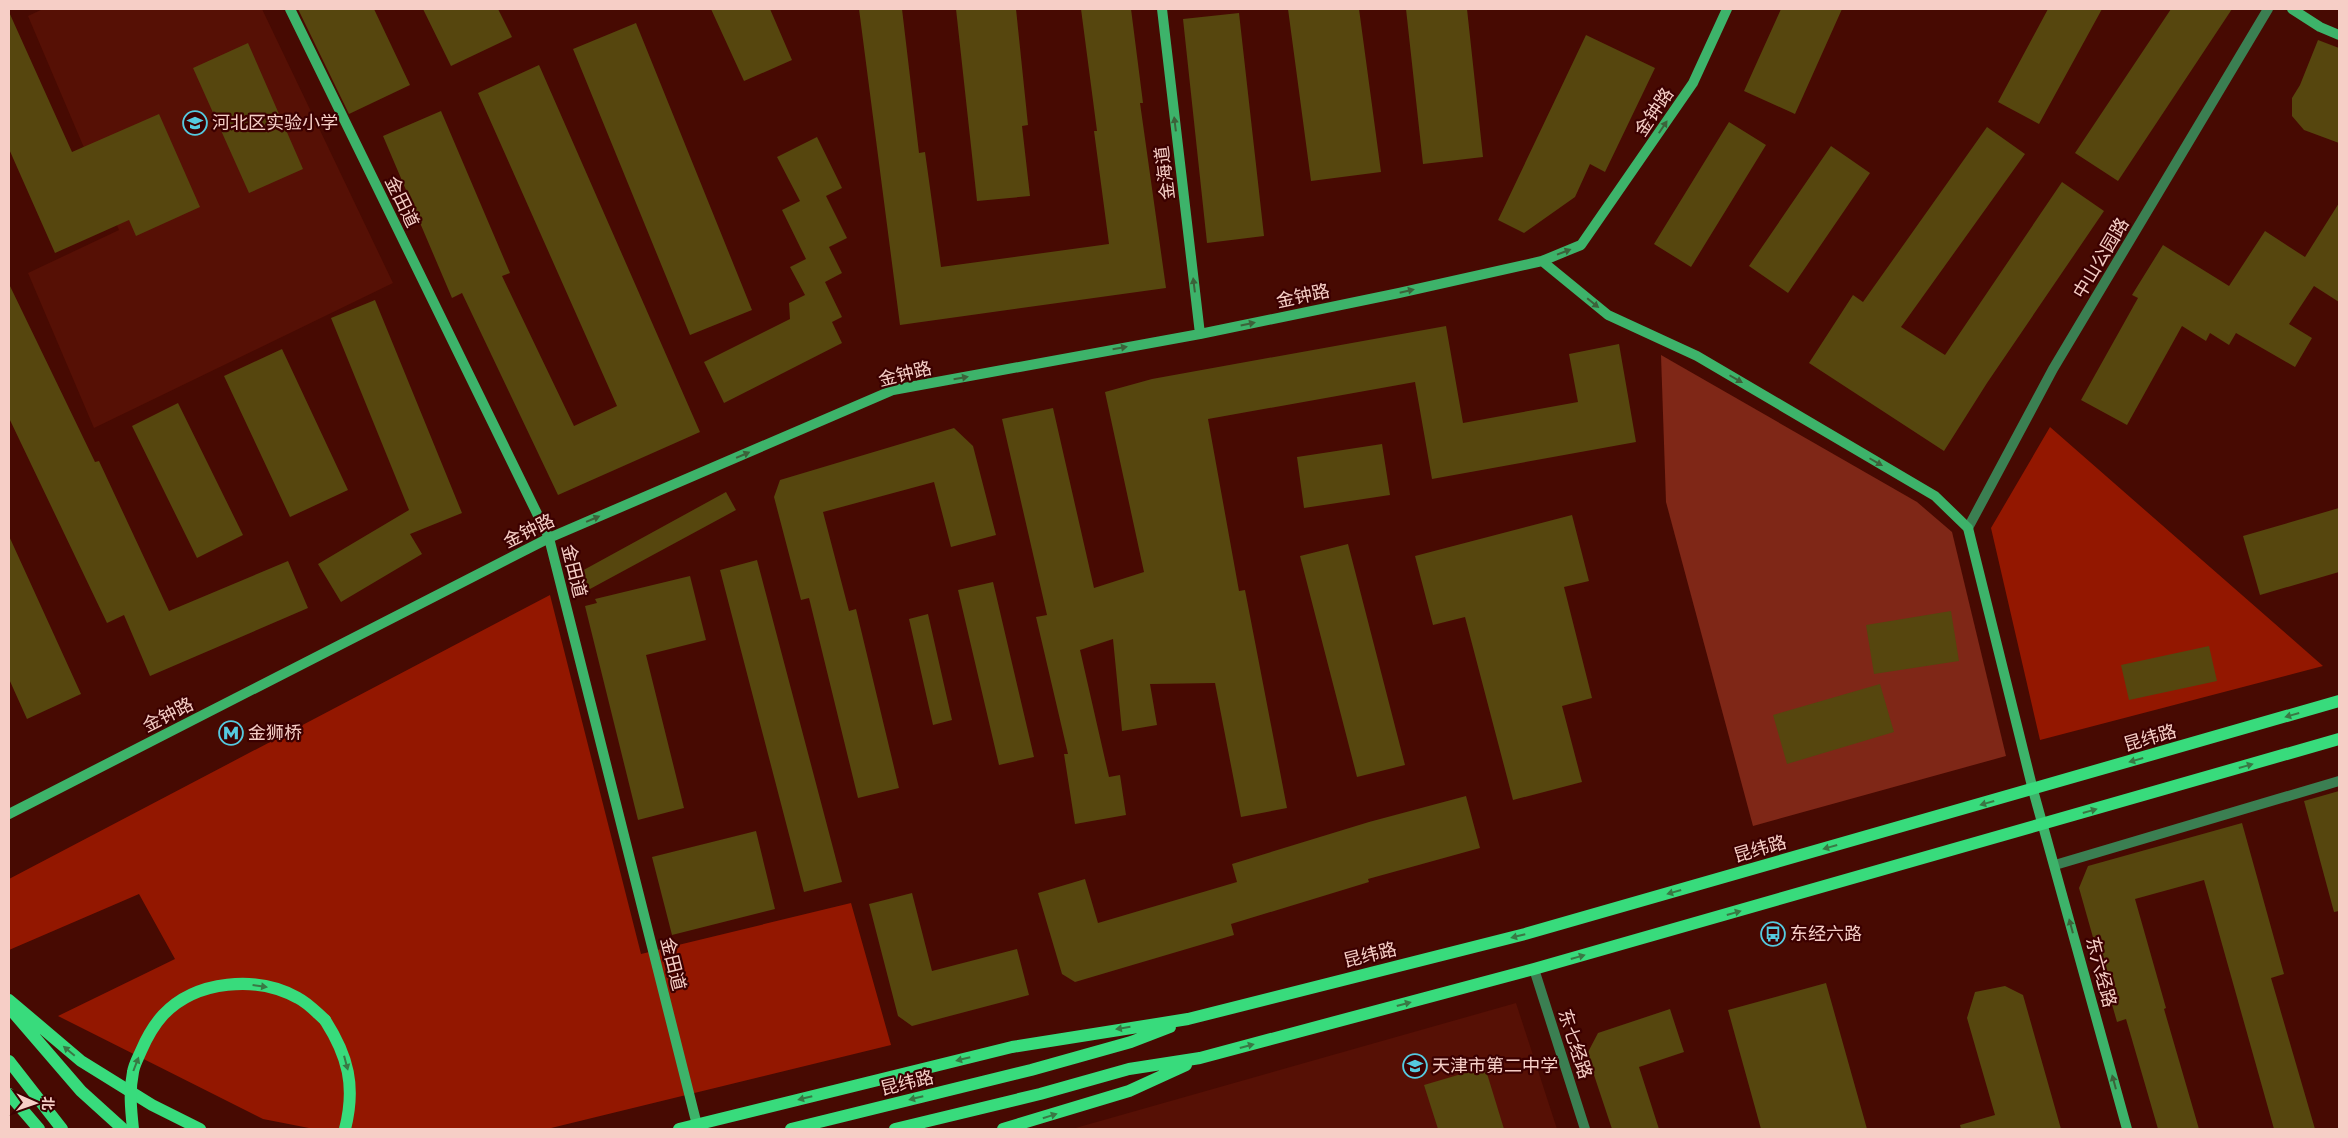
<svg xmlns="http://www.w3.org/2000/svg" width="2348" height="1138" viewBox="0 0 2348 1138" font-family="'Playfair Display','Noto Sans SC',serif">
	<style>
		.built { fill: #561005 }
		.green { fill: #7f2717 }
		.forest { fill: #931700 }
		.building { fill: #56460e }
		.lines { fill: none; stroke-linecap: round; stroke-linejoin: round }
		.street { stroke: #3b7f52; stroke-width: 10 }
		.secondary { stroke: #3db36a; stroke-width: 10 }
		.primary { stroke: #38db7c; stroke-width: 12 }
		.primary-bridge { stroke: #38db7c; stroke-width: 12 }
		.oneway { fill: #3c623a }
		.oneway2 { fill: #397844 }
		.labels { text-anchor: middle; stroke-width: 4.5; stroke-linejoin: round; paint-order: stroke }
		.street-label { font-size: 18px; fill: #f6cec6; stroke: #3b0000 }
		.poi-label { font-size: 18px; fill: #f6cec6; stroke: #3b0000; text-anchor: start }
	</style>
	<rect width="100%" height="100%" fill="#470a02"/>
	<path class="built" d="M 43,9 L 262,9 L 393,283 L 94,428 L 28,273 L 119,230 L 28,16 Z
		M 1516,1003 L 1557,1129 L 1072,1129 Z"/>
	<path class="green" d="M 1661,355 L 1917,502 L 1952,532 L 2006,756 L 1753,826 L 1666,502 Z"/>
	<path class="forest" d="M 2050,427 L 2323,666 L 2040,740 L 1991,528 Z
		M 550,595 L 641,954 L 851,903 L 891,1045 L 547,1129 L 314,1129 L 263,1119 L 58,1016 L 175,959 L 139,894 L 9,950 L 9,879 Z"/>
	<path class="building" d="M 298,9 L 374,9 L 410,85 L 349,114 Z
		M 423,9 L 498,9 L 512,37 L 451,66 Z
		M 711,9 L 770,9 L 792,60 L 744,81 Z
		M 859,9 L 902,9 L 919,153 L 925,152 L 941,267 L 1109,244 L 1094,131 L 1097,131 L 1081,9 L 1131,9 L 1143,103 L 1140,103 L 1166,288 L 900,325 Z
		M 956,9 L 1016,9 L 1028,125 L 1022,126 L 1030,196 L 977,201 Z
		M 1288,9 L 1359,9 L 1381,172 L 1311,181 Z
		M 1406,9 L 1467,9 L 1483,157 L 1423,164 Z
		M 1781,9 L 1842,9 L 1795,114 L 1744,91 Z
		M 2048,9 L 2102,9 L 2039,124 L 1998,102 Z
		M 2171,9 L 2232,9 L 2118,181 L 2075,153 Z
		M 9,12 L 72,152 L 159,114 L 200,207 L 136,236 L 129,220 L 55,253 L 9,149 Z
		M 1239,13 L 1264,236 L 1207,243 L 1183,19 Z
		M 636,23 L 752,310 L 690,335 L 573,49 Z
		M 1586,35 L 1655,68 L 1605,172 L 1590,164 L 1575,197 L 1524,233 L 1498,220 Z
		M 2318,40 L 2339,48 L 2339,143 L 2304,130 L 2292,116 L 2292,98 L 2300,85 Z
		M 248,43 L 303,169 L 249,193 L 193,68 Z
		M 539,65 L 700,432 L 558,495 L 462,293 L 452,298 L 383,136 L 441,111 L 510,273 L 502,276 L 574,426 L 617,406 L 478,93 Z
		M 1729,122 L 1766,145 L 1691,267 L 1654,244 Z
		M 1987,127 L 2025,154 L 1901,327 L 1945,355 L 2062,182 L 2104,211 L 1987,383 L 1944,451 L 1809,363 L 1853,295 L 1863,302 Z
		M 817,137 L 842,188 L 826,196 L 847,238 L 829,247 L 842,273 L 825,282 L 842,317 L 832,322 L 842,343 L 724,403 L 704,362 L 790,319 L 789,303 L 805,295 L 790,267 L 806,259 L 782,210 L 800,201 L 777,157 Z
		M 1831,146 L 1870,173 L 1788,293 L 1749,266 Z
		M 2339,203 L 2339,302 L 2314,286 L 2289,324 L 2312,338 L 2295,367 L 2236,333 L 2229,345 L 2210,333 L 2206,341 L 2182,326 L 2127,425 L 2081,400 L 2138,298 L 2132,295 L 2163,245 L 2229,286 L 2265,231 L 2305,257 Z
		M 9,284 L 95,462 L 99,461 L 169,611 L 288,561 L 308,608 L 150,676 L 124,615 L 107,623 L 9,418 Z
		M 375,300 L 462,513 L 410,534 L 422,554 L 341,602 L 318,564 L 409,510 L 331,318 Z
		M 1446,326 L 1463,423 L 1578,402 L 1569,354 L 1619,344 L 1636,442 L 1432,479 L 1415,382 L 1208,419 L 1239,591 L 1245,590 L 1287,808 L 1241,817 L 1215,683 L 1150,684 L 1157,725 L 1122,731 L 1113,639 L 1080,650 L 1109,777 L 1120,775 L 1126,815 L 1075,824 L 1064,754 L 1068,754 L 1036,617 L 1047,615 L 1002,419 L 1053,408 L 1094,588 L 1144,572 L 1105,392 L 1152,379 Z
		M 282,349 L 348,490 L 290,517 L 224,376 Z
		M 178,403 L 243,535 L 197,558 L 132,426 Z
		M 954,428 L 973,446 L 996,535 L 951,547 L 934,482 L 823,512 L 849,611 L 856,609 L 899,788 L 858,798 L 809,598 L 801,600 L 774,497 L 780,480 Z
		M 1382,444 L 1390,495 L 1304,508 L 1297,457 Z
		M 726,492 L 736,510 L 590,589 L 580,572 Z
		M 2339,508 L 2339,572 L 2260,595 L 2243,536 Z
		M 1572,515 L 1589,581 L 1564,587 L 1592,698 L 1562,706 L 1582,782 L 1513,800 L 1465,617 L 1433,625 L 1415,556 Z
		M 9,536 L 81,694 L 27,719 L 9,679 Z
		M 1348,544 L 1405,765 L 1357,777 L 1300,556 Z
		M 757,560 L 842,882 L 804,892 L 720,570 Z
		M 690,576 L 706,640 L 646,655 L 684,808 L 638,820 L 585,606 L 597,603 L 595,599 Z
		M 993,582 L 1034,757 L 999,765 L 958,590 Z
		M 1951,611 L 1959,661 L 1874,674 L 1866,625 Z
		M 928,614 L 952,720 L 933,725 L 909,619 Z
		M 2209,646 L 2217,681 L 2129,700 L 2121,665 Z
		M 1880,684 L 1894,732 L 1787,764 L 1773,715 Z
		M 2339,791 L 2339,911 L 2334,912 L 2304,801 Z
		M 1466,796 L 1480,848 L 1368,879 L 1369,882 L 1231,924 L 1234,935 L 1075,982 L 1062,974 L 1038,893 L 1085,879 L 1098,923 L 1237,882 L 1232,864 L 1369,822 Z
		M 2242,823 L 2284,974 L 2271,978 L 2315,1129 L 2274,1129 L 2204,880 L 2135,899 L 2166,1008 L 2164,1009 L 2199,1129 L 2158,1129 L 2126,1019 L 2117,1022 L 2079,888 L 2088,866 Z
		M 756,831 L 775,909 L 672,935 L 652,857 Z
		M 912,893 L 932,971 L 1017,949 L 1029,995 L 912,1026 L 898,1016 L 869,904 Z
		M 1826,983 L 1867,1129 L 1761,1129 L 1728,1010 Z
		M 2005,986 L 2023,995 L 2061,1129 L 1961,1129 L 1960,1125 L 1995,1115 L 1967,1018 L 1975,992 Z
		M 1670,1009 L 1684,1052 L 1639,1067 L 1659,1129 L 1612,1129 L 1587,1054 L 1598,1033 Z
		M 1485,1067 L 1504,1129 L 1438,1129 L 1424,1085 Z"/>
	<g class="lines">
		<path class="street" d="M 1968,528 L 2053,369 L 2268,9
			M 2055,865 L 2339,781
			M 1534,969 L 1585,1129"/>
		<path class="secondary" d="M 290,9 L 549,538 L 697,1125
			M 1162,9 L 1200,334
			M 2292,9 L 2320,27 L 2339,35
			M 1542,261 L 1608,315 L 1697,356 L 1935,496 L 1968,528 L 2033,790 L 2127,1129
			M 9,814 L 549,538 L 893,390 L 1200,334 L 1399,293 L 1542,261 L 1581,245 L 1693,83 L 1727,9"/>
		<path class="primary" d="M 9,1000 L 81,1061 L 152,1105 L 200,1129
			M 12,1011 L 81,1091 L 123,1129
			M 325,1020 C 348,1056 356,1086 345,1129
			M 9,1061 L 62,1129
			M 9,1094 L 39,1129
			M 679,1129 L 1012,1047 L 1188,1019 L 1525,934 L 2339,701
			M 791,1129 L 1031,1070 L 1131,1042 L 1170,1027
			M 895,1129 L 1040,1094 L 1129,1069 L 1200,1058 L 1534,969 L 2339,739
			M 1003,1129 L 1129,1091 L 1186,1065"/>
		<path class="primary-bridge" d="M 133,1129 C 131,1110 129,1092 133,1072 C 134,1065 138,1058 141,1051 C 147,1037 153,1026 163,1015 C 196,980 257,975 298,998 C 308,1003 316,1012 325,1020"/>
	</g>
	<defs><path id="oneway-solid" d="M-6-.8H1V-3.2L6.5 0L1 3.2V.8H-6Z" transform="scale(1.25)"/></defs>
	<g class="oneway">
		<use href="#oneway-solid" transform="translate(1175 124) rotate(-97)"/>
		<use href="#oneway-solid" transform="translate(1663 127) rotate(-56)"/>
		<use href="#oneway-solid" transform="translate(1564 252) rotate(-21)"/>
		<use href="#oneway-solid" transform="translate(1194 285) rotate(-97)"/>
		<use href="#oneway-solid" transform="translate(1407 291) rotate(-13)"/>
		<use href="#oneway-solid" transform="translate(1593 303) rotate(39)"/>
		<use href="#oneway-solid" transform="translate(1248 324) rotate(-12)"/>
		<use href="#oneway-solid" transform="translate(1120 348) rotate(-10)"/>
		<use href="#oneway-solid" transform="translate(961 378) rotate(-10)"/>
		<use href="#oneway-solid" transform="translate(1736 379) rotate(30)"/>
		<use href="#oneway-solid" transform="translate(743 455) rotate(-23)"/>
		<use href="#oneway-solid" transform="translate(1876 462) rotate(30)"/>
		<use href="#oneway-solid" transform="translate(593 519) rotate(-23)"/>
		<use href="#oneway-solid" transform="translate(2071 926) rotate(-105)"/>
		<use href="#oneway-solid" transform="translate(2114 1082) rotate(-105)"/>
	</g>
	<g class="oneway2">
		<use href="#oneway-solid" transform="translate(2292 715) rotate(164)"/>
		<use href="#oneway-solid" transform="translate(2136 760) rotate(164)"/>
		<use href="#oneway-solid" transform="translate(2246 766) rotate(-16)"/>
		<use href="#oneway-solid" transform="translate(1987 803) rotate(164)"/>
		<use href="#oneway-solid" transform="translate(2090 811) rotate(-16)"/>
		<use href="#oneway-solid" transform="translate(1830 847) rotate(164)"/>
		<use href="#oneway-solid" transform="translate(1674 892) rotate(164)"/>
		<use href="#oneway-solid" transform="translate(1734 913) rotate(-16)"/>
		<use href="#oneway-solid" transform="translate(1518 936) rotate(166)"/>
		<use href="#oneway-solid" transform="translate(1578 957) rotate(-16)"/>
		<use href="#oneway-solid" transform="translate(260 986) rotate(8)"/>
		<use href="#oneway-solid" transform="translate(1404 1004) rotate(-15)"/>
		<use href="#oneway-solid" transform="translate(1123 1028) rotate(171)"/>
		<use href="#oneway-solid" transform="translate(1247 1046) rotate(-15)"/>
		<use href="#oneway-solid" transform="translate(69 1051) rotate(-140)"/>
		<use href="#oneway-solid" transform="translate(963 1059) rotate(166)"/>
		<use href="#oneway-solid" transform="translate(346 1063) rotate(75)"/>
		<use href="#oneway-solid" transform="translate(136 1064) rotate(-69)"/>
		<use href="#oneway-solid" transform="translate(805 1098) rotate(166)"/>
		<use href="#oneway-solid" transform="translate(916 1098) rotate(166)"/>
		<use href="#oneway-solid" transform="translate(1050 1116) rotate(-17)"/>
	</g>
	<defs>
		<g id="school-ring" transform="scale(1.25)"><circle r="9.5" fill="#3b0000" stroke="#55cae0" stroke-width="1.5"/><path d="M0-5L7-2L0 1L-7-2ZM-4 1L0 2.5L4 1V4Q0 6-4 4Z" fill="#55cae0"/></g>
		<g id="metro-ring" transform="scale(1.25)"><circle r="9.5" fill="#3b0000" stroke="#55cae0" stroke-width="1.5"/><path d="M-5.5 5V-5H-3L0 0L3-5H5.5V5H3V-.5L0 4L-3-.5V5Z" fill="#55cae0"/></g>
		<g id="bus-ring" transform="scale(1.25)"><circle r="9.5" fill="#3b0000" stroke="#55cae0" stroke-width="1.5"/><path d="M-5-6H5V4H4V6H2V4H-2V6H-4V4H-5ZM-3.5-4V0h7V-4ZM-3.5 1.2v1.5H-2V1.2ZM2 1.2v1.5H3.5V1.2Z" fill="#55cae0"/></g>
	</defs>
	<g fill-rule="evenodd">
		<use href="#school-ring" x="195" y="123"/>
		<use href="#metro-ring" x="231" y="733"/>
		<use href="#bus-ring" x="1773" y="934"/>
		<use href="#school-ring" x="1415" y="1066"/>
	</g>
	<g class="labels">
		<g class="street-label">
			<text transform="translate(1654 112) rotate(-56)" y="6">金钟路</text>
			<text transform="translate(1165 173) rotate(-97)" y="6">金海道</text>
			<text transform="translate(402 202) rotate(64)" y="6">金田道</text>
			<text transform="translate(2101 258) rotate(-59)" y="6">中山公园路</text>
			<text transform="translate(1303 296) rotate(-12)" y="6">金钟路</text>
			<text transform="translate(905 374) rotate(-14)" y="6">金钟路</text>
			<text transform="translate(529 531) rotate(-26)" y="6">金钟路</text>
			<text transform="translate(574 571) rotate(76)" y="6">金田道</text>
			<text transform="translate(168 715) rotate(-27)" y="6">金钟路</text>
			<text transform="translate(2150 738) rotate(-16)" y="6">昆纬路</text>
			<text transform="translate(1760 849) rotate(-16)" y="6">昆纬路</text>
			<text transform="translate(1370 955) rotate(-14)" y="6">昆纬路</text>
			<text transform="translate(673 964) rotate(76)" y="6">金田道</text>
			<text transform="translate(2101 972) rotate(75)" y="6">东六经路</text>
			<text transform="translate(1575 1044) rotate(72)" y="6">东七经路</text>
			<text transform="translate(907 1083) rotate(-14)" y="6">昆纬路</text>
		</g>
		<g class="poi-label">
			<text x="212" y="129">河北区实验小学</text>
			<text x="248" y="739">金狮桥</text>
			<text x="1790" y="940">东经六路</text>
			<text x="1432" y="1072">天津市第二中学</text>
		</g>
	</g>
	<rect width="2348" height="1138" fill="none" stroke="#f6cec6" stroke-width="20"/>
	<g transform="translate(35 1103) rotate(92)" stroke="#3b0000" stroke-width="4" paint-order="stroke">
	<path d="M0-4L9 19L0 12L-9 19Z" fill="#f6cec6"/>
	<text y="-8" font-size="14" font-weight="bold" text-anchor="middle" fill="#f6cec6">北</text>
	</g>
</svg>
